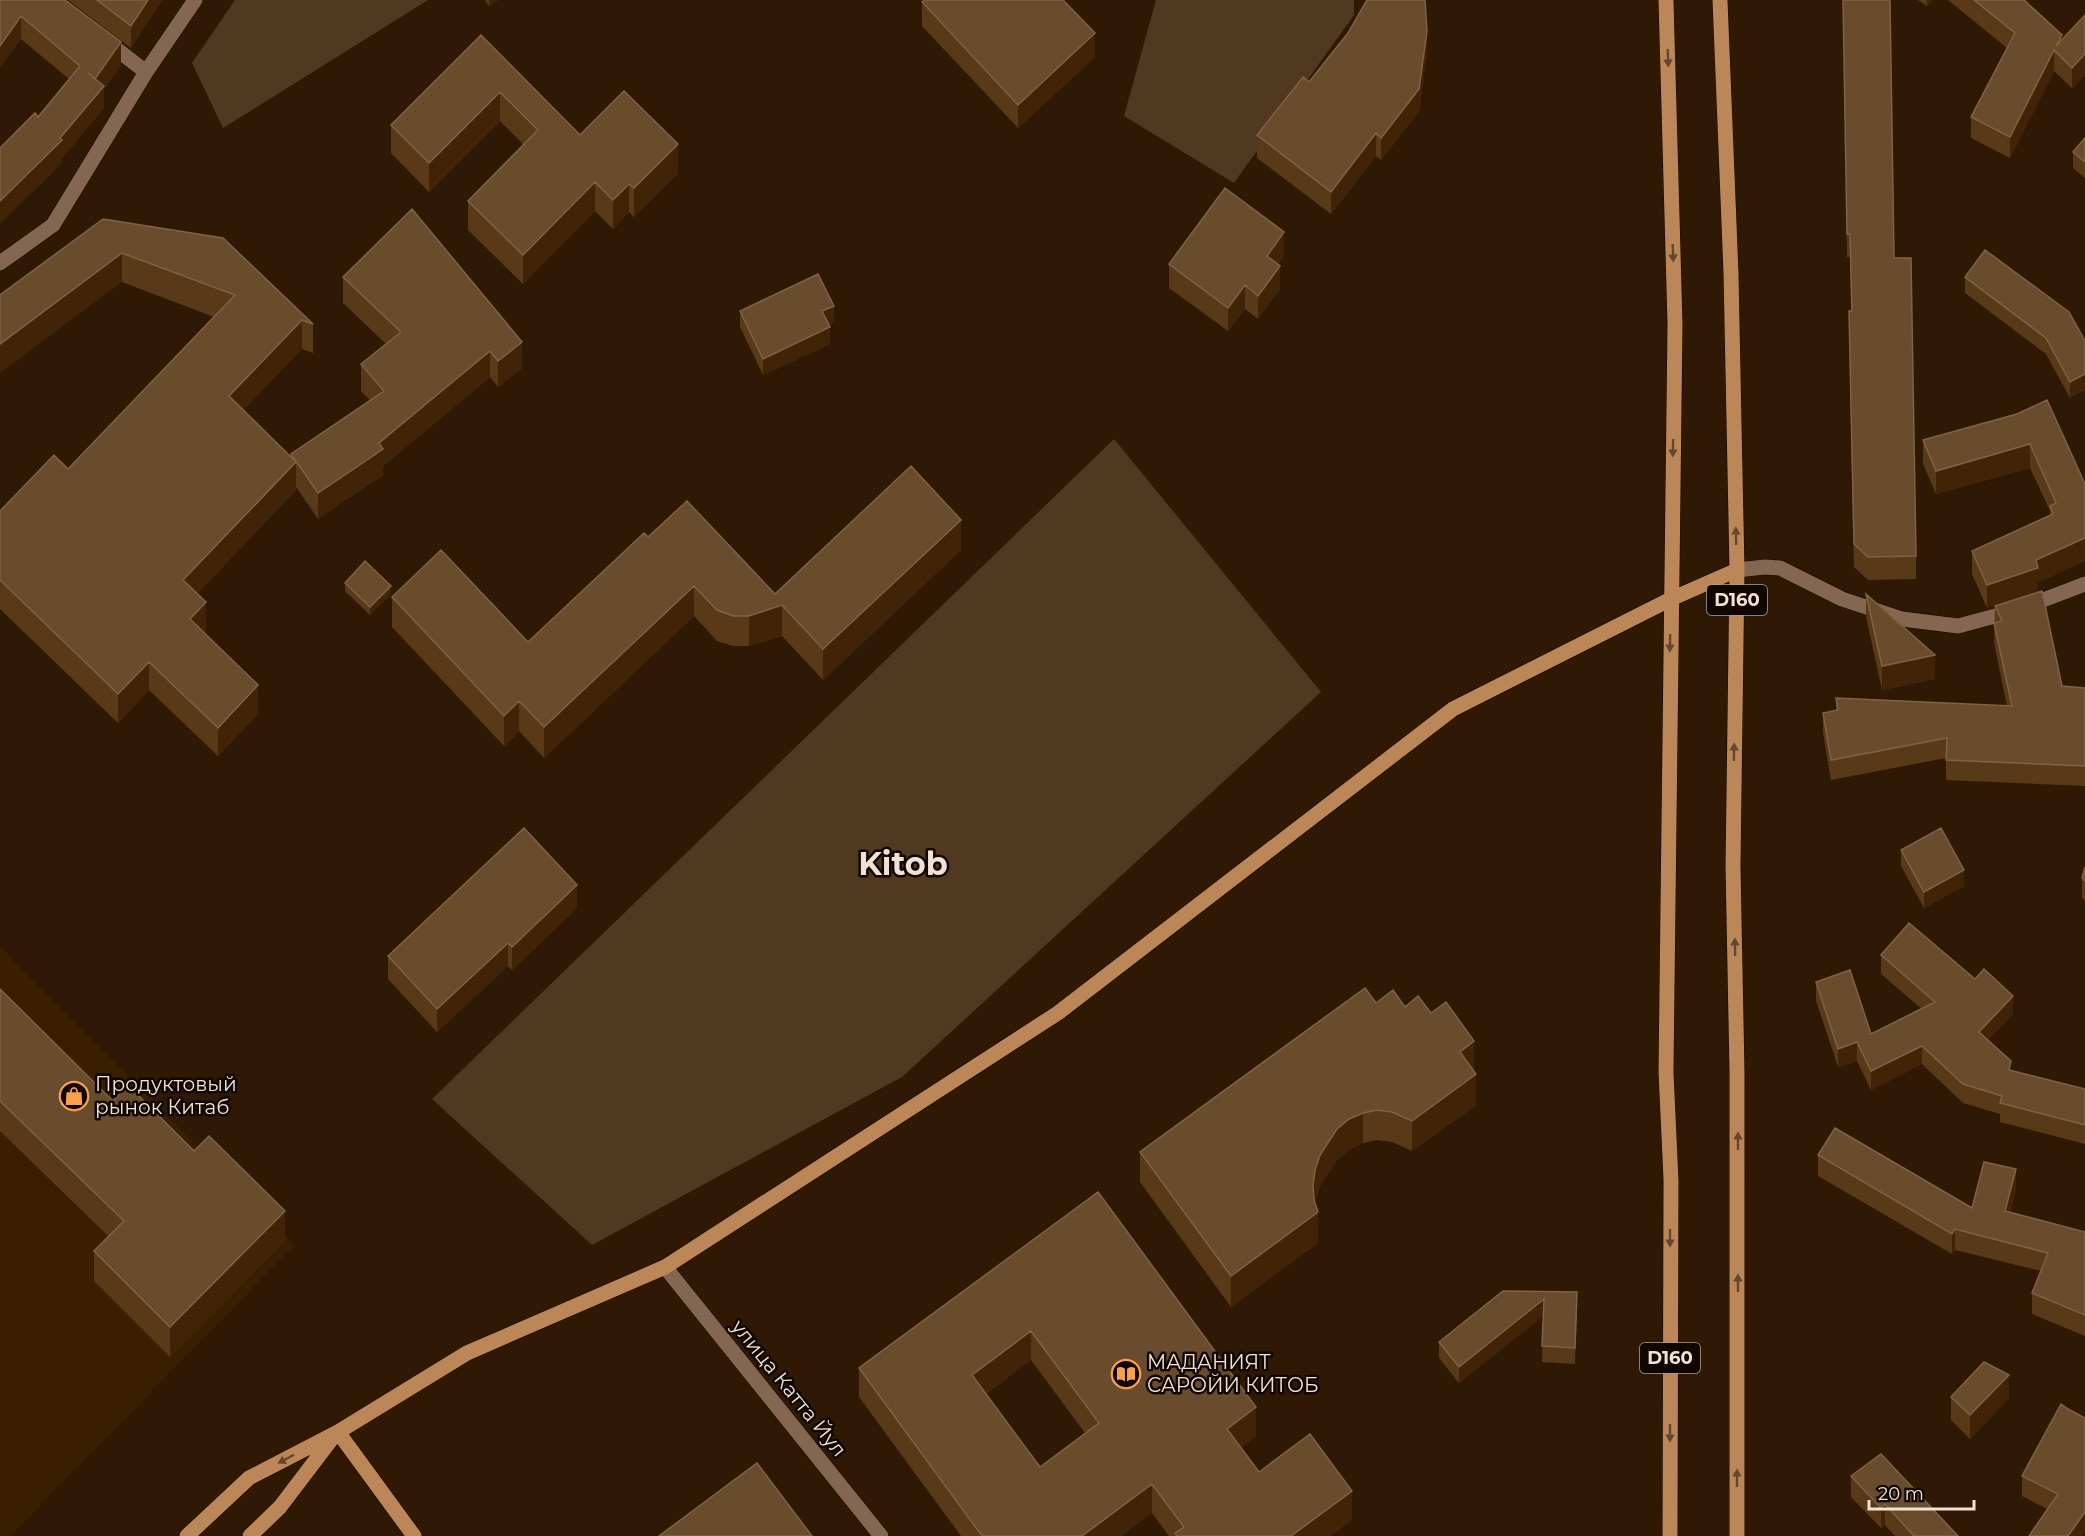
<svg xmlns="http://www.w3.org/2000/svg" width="2085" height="1536" viewBox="0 0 2085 1536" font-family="Montserrat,sans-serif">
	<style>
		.built { fill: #3a1e02 }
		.green { fill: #513821 }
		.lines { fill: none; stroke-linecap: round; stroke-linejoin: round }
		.minor-casing { stroke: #170400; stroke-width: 16 }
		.major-casing { stroke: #170400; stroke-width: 16 }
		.minor { stroke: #836750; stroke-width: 15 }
		.major { stroke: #bc8758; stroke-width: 15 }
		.wall { fill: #583918; fill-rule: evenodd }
		.shaded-wall { fill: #412408 }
		.building { fill: #694b2d; stroke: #7e6347; stroke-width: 1.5; fill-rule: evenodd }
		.oneway { fill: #66472d }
		.labels { text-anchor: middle; stroke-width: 5; stroke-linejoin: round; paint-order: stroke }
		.shield { fill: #100702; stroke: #aea096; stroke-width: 1.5 }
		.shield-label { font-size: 18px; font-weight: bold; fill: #f1e2d5 }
		.poi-label { font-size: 20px; fill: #f1e2d5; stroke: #100702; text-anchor: start }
		.street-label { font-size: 20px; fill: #f1e2d5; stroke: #100702 }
		.town-label { font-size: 32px; font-weight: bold; fill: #f1e2d5; stroke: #100702 }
	</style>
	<rect width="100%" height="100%" fill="#301904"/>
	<path class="built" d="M 0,947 L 295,1245 L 10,1536 L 0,1536 Z"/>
	<path class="green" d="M 235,0 L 428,0 L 223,128 L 192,63 Z
		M 1156,0 L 1354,0 L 1354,15 L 1234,183 L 1124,116 Z
		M 1114,439 L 1321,692 L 902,1077 L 592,1245 L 432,1099 Z"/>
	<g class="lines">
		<g class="minor-casing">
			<path id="minor" d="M 106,41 L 146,72
				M 0,263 L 53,225 L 146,72 L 195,0
				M 1737,570 L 1765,567 L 1780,568 L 1842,599 L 1902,619 L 1958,626 L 2014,611 L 2085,584
				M 665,1267 L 881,1536"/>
		</g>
		<g class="major-casing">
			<path id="major" d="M 1666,0 L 1675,324 L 1666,1072 L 1671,1180 L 1670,1536
				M 1720,0 L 1731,273 L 1737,570 L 1733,866 L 1737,1072 L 1737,1536
				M 338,1432 L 414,1536
				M 187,1536 L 249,1478 L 338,1432 L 467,1353 L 665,1267 L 1058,1013 L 1453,709 L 1671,599 L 1737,570
				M 250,1536 L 280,1507 L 334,1436"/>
		</g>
		<use href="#minor" class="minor"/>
		<use href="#major" class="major"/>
	</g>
	<path class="wall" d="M 0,0 L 121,65 L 104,89 L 104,108 L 62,158 L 62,163 L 0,223 L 0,148 L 38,117 L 69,79 L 21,39 Z
		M 68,0 L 162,0 L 131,48 Z
		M 485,0 L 498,0 L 489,6 Z
		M 1843,0 L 1894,258 L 1916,556 L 1916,579 L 1868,580 L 1854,567 L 1849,334 L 1851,311 L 1850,257 L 1847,257 Z
		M 1918,0 L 1932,0 L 1927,6 Z
		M 1948,0 L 2025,0 L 2062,40 L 2085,15 L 2085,75 L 2072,88 L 2054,71 L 2010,158 L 1971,138 L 1971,117 L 2007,48 Z
		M 922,2 L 1095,57 L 1018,128 L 922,26 Z
		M 1348,33 L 1427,53 L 1419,111 L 1381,160 L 1376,156 L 1331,214 L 1257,158 L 1257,135 L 1309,82 Z
		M 481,35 L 580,135 L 678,173 L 634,217 L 629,212 L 613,229 L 595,211 L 523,284 L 468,230 L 468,201 L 524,145 L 500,121 L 429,192 L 391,153 L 391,125 Z
		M 2085,138 L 2085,178 L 2073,168 L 2073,152 Z
		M 412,209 L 522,368 L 498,387 L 490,377 L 383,466 L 383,475 L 318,519 L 296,487 L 296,490 L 197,594 L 206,631 L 204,633 L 258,714 L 218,756 L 149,690 L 118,723 L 0,609 L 0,511 L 68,469 L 214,317 L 122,282 L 103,219 L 313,324 L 313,353 L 302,349 L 243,410 L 291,457 L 291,454 L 370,400 L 361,391 L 361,364 L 386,344 L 343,303 L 343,277 Z
		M 1284,255 L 1278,264 L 1280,289 L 1258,319 L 1245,309 L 1228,331 L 1169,288 L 1169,264 Z
		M 1965,277 L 2085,341 L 2085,390 L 2070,398 L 2046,354 L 1965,293 Z
		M 740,311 L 834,322 L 828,325 L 830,344 L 763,375 L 740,327 Z
		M 2017,414 L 2085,484 L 2038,583 L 1987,608 L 1972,574 L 1972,551 L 2050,515 L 2050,511 L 2030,468 L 1936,494 L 1923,464 L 1923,440 Z
		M 648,537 L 775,594 L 961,550 L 823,680 L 782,636 L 749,646 L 733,646 L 717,641 L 694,616 L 544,758 L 519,731 L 504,746 L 392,627 L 392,597 L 528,642 Z
		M 345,583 L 391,594 L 370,615 L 345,591 Z
		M 1866,594 L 1935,679 L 1882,690 L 1866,617 Z
		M 1995,606 L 2062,686 L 2085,688 L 2085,786 L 1946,780 L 1946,758 L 1831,780 L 1823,733 L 1823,713 L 1836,710 L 1836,698 L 2007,706 L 1994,643 Z
		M 1901,850 L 1964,886 L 1924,908 L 1901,866 Z
		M 2085,867 L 2085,901 L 2082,898 L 2082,878 Z
		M 577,908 L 512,970 L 508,966 L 437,1032 L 388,979 L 388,956 Z
		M 1881,955 L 2013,1014 L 1988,1040 L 2011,1070 L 2085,1089 L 2085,1144 L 2000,1122 L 2000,1114 L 1963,1103 L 1922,1064 L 1871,1090 L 1857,1061 L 1838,1067 L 1816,1001 L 1816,982 L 1871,1034 L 1922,1009 L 1881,974 Z
		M 0,989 L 113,1101 L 285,1241 L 170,1357 L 94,1281 L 94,1251 L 108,1236 L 0,1131 Z
		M 1376,1003 L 1405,1007 L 1474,1072 L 1476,1105 L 1412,1151 L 1392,1142 L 1377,1140 L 1363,1143 L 1349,1150 L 1337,1160 L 1320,1186 L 1315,1201 L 1318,1243 L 1231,1307 L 1140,1182 L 1140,1152 Z
		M 1818,1155 L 1972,1208 L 2016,1190 L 2010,1212 L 2085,1232 L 2085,1336 L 2032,1314 L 2032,1293 L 2041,1271 L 1955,1250 L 1952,1254 L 1818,1176 Z
		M 1098,1192 L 1256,1436 L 1241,1447 L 1259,1472 L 1352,1520 L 1330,1536 L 1169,1536 L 1152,1513 L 1121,1536 L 961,1536 L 859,1397 L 859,1368 ZM 1031,1360 L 1085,1433 L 1040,1467 L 986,1394 Z
		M 1503,1291 L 1577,1308 L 1575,1364 L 1542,1362 L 1543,1316 L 1459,1383 L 1439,1358 L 1439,1342 Z
		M 1951,1397 L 2009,1398 L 1970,1439 L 1951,1420 Z
		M 2068,1409 L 2085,1532 L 2047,1509 L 2022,1496 L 2022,1476 Z
		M 1851,1476 L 1958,1536 L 1895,1536 L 1885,1525 L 1881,1528 L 1851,1497 Z"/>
	<path class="shaded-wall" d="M 148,0 L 162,0 L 131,48 L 131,26 Z
		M 489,0 L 498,0 L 489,6 Z
		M 1927,0 L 1932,0 L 1927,6 Z
		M 21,16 L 21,39 L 0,68 L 0,46 Z
		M 1427,31 L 1427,53 L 1419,111 L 1381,160 L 1381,138 Z
		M 1095,33 L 1095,57 L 1018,128 L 1018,105 Z
		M 121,42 L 121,65 L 104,89 L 104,108 L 62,158 L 62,163 L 0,223 L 0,201 L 60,138 L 95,79 Z
		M 2054,50 L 2054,71 L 2010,158 L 2010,137 Z
		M 2085,54 L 2085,75 L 2072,88 L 2072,68 Z
		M 500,92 L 500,121 L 429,192 L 429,163 Z
		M 1376,133 L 1376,156 L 1331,214 L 1331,192 Z
		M 678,144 L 678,173 L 634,217 L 634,188 Z
		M 595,182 L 595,211 L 523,284 L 523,255 Z
		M 629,184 L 629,212 L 613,229 L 613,200 Z
		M 1284,232 L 1284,255 L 1267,279 L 1267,256 Z
		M 122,253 L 122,282 L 0,373 L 0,344 Z
		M 1280,266 L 1280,289 L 1258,319 L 1258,296 Z
		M 1245,285 L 1245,309 L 1228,331 L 1228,308 Z
		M 834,306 L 834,322 L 822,327 L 822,311 Z
		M 302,320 L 302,349 L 229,425 L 229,396 Z
		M 830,327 L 830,344 L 763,375 L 763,359 Z
		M 522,342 L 522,368 L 498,387 L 498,361 Z
		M 490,351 L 490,377 L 383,466 L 383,475 L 318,519 L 318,493 Z
		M 2085,374 L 2085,390 L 2070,398 L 2070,382 Z
		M 2030,444 L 2030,468 L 1936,494 L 1936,471 Z
		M 296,462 L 296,490 L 183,609 L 183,580 Z
		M 961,520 L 961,550 L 823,680 L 823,649 Z
		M 2085,538 L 2085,561 L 2038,583 L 2038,592 L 1987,608 L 1987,585 L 2036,560 Z
		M 391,586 L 391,594 L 370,615 L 370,607 Z
		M 694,586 L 694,616 L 544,758 L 544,727 Z
		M 206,602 L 206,631 L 190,648 L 190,619 Z
		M 782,605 L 782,636 L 749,646 L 749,616 Z
		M 1935,655 L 1935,679 L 1882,690 L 1882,666 Z
		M 149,662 L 149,690 L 118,723 L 118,694 Z
		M 258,685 L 258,714 L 218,756 L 218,728 Z
		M 519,701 L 519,731 L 504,746 L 504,716 Z
		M 1964,870 L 1964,886 L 1924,908 L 1924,892 Z
		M 577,885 L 577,908 L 512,970 L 512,947 Z
		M 508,943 L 508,966 L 437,1032 L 437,1009 Z
		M 2013,996 L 2013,1014 L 1979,1050 L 1979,1032 Z
		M 1474,1041 L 1474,1072 L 1460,1052 Z
		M 1857,1042 L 1857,1061 L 1838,1067 L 1838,1049 Z
		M 1922,1046 L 1922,1064 L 1871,1090 L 1871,1071 Z
		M 1476,1074 L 1476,1105 L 1412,1151 L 1412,1121 Z
		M 1363,1113 L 1363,1143 L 1349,1150 L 1337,1160 L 1320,1186 L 1315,1201 L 1318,1212 L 1318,1243 L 1231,1307 L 1231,1276 L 1313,1186 L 1315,1170 L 1320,1155 L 1337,1129 L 1349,1119 Z
		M 2016,1169 L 2016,1190 L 2005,1231 L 2005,1211 Z
		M 285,1211 L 285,1241 L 170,1357 L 170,1327 Z
		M 1955,1229 L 1955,1250 L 1952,1254 L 1952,1234 Z
		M 1544,1299 L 1544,1315 L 1459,1383 L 1459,1367 Z
		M 1031,1331 L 1031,1360 L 972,1404 L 972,1375 Z
		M 2009,1375 L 2009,1398 L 1970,1439 L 1970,1415 Z
		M 1256,1407 L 1256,1436 L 1227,1457 L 1227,1429 Z
		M 1152,1484 L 1152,1513 L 1121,1536 L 1082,1536 Z
		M 1352,1491 L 1352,1520 L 1330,1536 L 1291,1536 Z
		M 1885,1504 L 1885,1525 L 1881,1528 L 1881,1508 Z
		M 2085,1512 L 2085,1532 L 2082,1536 L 2068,1536 Z"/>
	<path class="building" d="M 0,0 L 65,0 L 121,42 L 95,79 L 88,73 L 104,86 L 60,138 L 62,140 L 0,201 L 0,148 L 35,113 L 38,117 L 80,66 L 21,16 L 0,46 Z
		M 97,0 L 148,0 L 131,26 Z
		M 925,0 L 1063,0 L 1095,33 L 1018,105 L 922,2 Z
		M 1367,0 L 1425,0 L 1427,31 L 1419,89 L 1381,138 L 1376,133 L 1331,192 L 1257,135 L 1303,77 L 1309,82 L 1348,33 Z
		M 1843,0 L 1890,0 L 1894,258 L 1911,258 L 1916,556 L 1868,557 L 1854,544 L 1849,311 L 1852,311 L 1850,234 L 1847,234 Z
		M 1974,0 L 2024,0 L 2062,35 L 2056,46 L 2085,15 L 2085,54 L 2072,68 L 2054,50 L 2010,137 L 1971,117 L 2015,33 Z
		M 481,35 L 580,135 L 624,91 L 678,144 L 634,188 L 629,184 L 613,200 L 595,182 L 523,255 L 468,201 L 538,130 L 500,92 L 429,163 L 391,125 Z
		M 2085,138 L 2085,162 L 2073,152 Z
		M 1225,188 L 1284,232 L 1267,256 L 1280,266 L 1258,296 L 1245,285 L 1228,308 L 1169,264 Z
		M 412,209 L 522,342 L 498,361 L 490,351 L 379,443 L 383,449 L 318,493 L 291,454 L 384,391 L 361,364 L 401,332 L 343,277 Z
		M 103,219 L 223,238 L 313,324 L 302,320 L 229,396 L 296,462 L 183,580 L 206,602 L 190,619 L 258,685 L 218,728 L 149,662 L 118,694 L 0,580 L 0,511 L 54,455 L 68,469 L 235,295 L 122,253 L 0,344 L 0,295 Z
		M 1985,250 L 2069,312 L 2085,341 L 2085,374 L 2070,382 L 2046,338 L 1965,277 Z
		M 818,274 L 834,306 L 822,311 L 830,327 L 763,359 L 740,311 Z
		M 2047,400 L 2085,484 L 2085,538 L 2036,560 L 2038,568 L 1987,585 L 1972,551 L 2053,514 L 2050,506 L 2056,503 L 2030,444 L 1936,471 L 1923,440 L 2017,414 Z
		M 911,466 L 961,520 L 823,649 L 782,605 L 749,616 L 733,616 L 717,610 L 694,586 L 544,727 L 519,701 L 504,716 L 392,597 L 441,550 L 528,642 L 644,533 L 648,537 L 687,501 L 775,594 Z
		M 365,561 L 391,586 L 370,607 L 345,583 Z
		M 2042,591 L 2062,686 L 2085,688 L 2085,766 L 1946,760 L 1947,738 L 1831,760 L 1823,713 L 1838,710 L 1836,698 L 2012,706 L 1994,623 L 2002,621 L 1995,606 Z
		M 1866,594 L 1935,655 L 1882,666 Z
		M 524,828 L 577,885 L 512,947 L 508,943 L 437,1009 L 388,956 Z
		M 1941,828 L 1964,870 L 1924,892 L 1901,850 Z
		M 2085,867 L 2085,881 L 2082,878 Z
		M 1909,923 L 1975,979 L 1984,969 L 2013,996 L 1979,1032 L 2011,1061 L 2009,1070 L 2085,1089 L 2085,1125 L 2000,1103 L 2002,1096 L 1963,1084 L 1922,1046 L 1871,1071 L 1857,1042 L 1838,1049 L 1816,982 L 1850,970 L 1871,1034 L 1935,1002 L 1881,955 Z
		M 1365,988 L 1376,1003 L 1393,990 L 1405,1007 L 1418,996 L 1431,1013 L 1446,1002 L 1474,1041 L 1460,1052 L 1476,1074 L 1412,1121 L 1392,1112 L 1377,1110 L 1363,1113 L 1349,1119 L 1337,1129 L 1320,1155 L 1315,1170 L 1313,1186 L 1314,1200 L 1318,1212 L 1231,1276 L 1140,1152 Z
		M 0,989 L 113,1101 L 128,1085 L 194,1151 L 209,1136 L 285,1211 L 170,1327 L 94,1251 L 124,1221 L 0,1101 Z
		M 1835,1128 L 1972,1208 L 1984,1162 L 2016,1169 L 2005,1211 L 2085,1232 L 2085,1315 L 2032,1293 L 2048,1253 L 1955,1229 L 1952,1234 L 1818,1155 Z
		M 1098,1192 L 1256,1407 L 1227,1429 L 1259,1472 L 1310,1434 L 1352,1491 L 1291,1536 L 1177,1536 L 1175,1533 L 1184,1527 L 1152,1484 L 1082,1536 L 982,1536 L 859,1368 ZM 1031,1331 L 1099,1423 L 1040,1467 L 972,1375 Z
		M 1503,1291 L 1577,1292 L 1575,1348 L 1542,1346 L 1544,1299 L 1459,1367 L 1439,1342 Z
		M 1984,1362 L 2009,1375 L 1970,1415 L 1951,1397 Z
		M 2061,1404 L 2068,1409 L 2085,1418 L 2085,1512 L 2068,1536 L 2029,1536 L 2058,1494 L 2022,1476 Z
		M 1881,1454 L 1958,1536 L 1914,1536 L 1885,1504 L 1881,1508 L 1851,1476 Z
		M 757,1463 L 812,1536 L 659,1536 Z"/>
	<defs><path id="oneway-solid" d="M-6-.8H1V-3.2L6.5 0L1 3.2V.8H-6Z" transform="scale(1.5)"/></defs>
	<g class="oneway">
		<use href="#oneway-solid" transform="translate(1668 58) rotate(88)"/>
		<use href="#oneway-solid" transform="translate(1673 253) rotate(88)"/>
		<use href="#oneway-solid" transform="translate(1673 448) rotate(91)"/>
		<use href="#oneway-solid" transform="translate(1736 536) rotate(-91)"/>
		<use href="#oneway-solid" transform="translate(1670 643) rotate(91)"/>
		<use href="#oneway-solid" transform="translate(1734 752) rotate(-89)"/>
		<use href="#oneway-solid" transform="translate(1735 947) rotate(-91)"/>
		<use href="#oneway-solid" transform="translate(1738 1141) rotate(-90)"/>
		<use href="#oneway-solid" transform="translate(1670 1238) rotate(90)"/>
		<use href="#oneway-solid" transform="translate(1738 1283) rotate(-90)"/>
		<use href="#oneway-solid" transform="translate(1670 1433) rotate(90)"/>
		<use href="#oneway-solid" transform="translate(286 1459) rotate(152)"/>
		<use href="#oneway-solid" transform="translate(1737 1478) rotate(-90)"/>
	</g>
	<defs>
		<g id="shop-ring" transform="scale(1.5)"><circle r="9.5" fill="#100702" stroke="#f8a04b" stroke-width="1.5"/><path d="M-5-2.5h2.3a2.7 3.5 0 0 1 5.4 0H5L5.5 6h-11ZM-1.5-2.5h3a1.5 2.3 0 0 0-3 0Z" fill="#f8a04b"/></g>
		<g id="library-ring" transform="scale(1.5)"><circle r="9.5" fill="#100702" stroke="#f8a04b" stroke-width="1.5"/><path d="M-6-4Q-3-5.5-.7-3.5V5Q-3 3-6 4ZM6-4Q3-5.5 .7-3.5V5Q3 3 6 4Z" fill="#f8a04b"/></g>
	</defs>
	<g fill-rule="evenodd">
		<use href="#shop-ring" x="74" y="1096"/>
		<use href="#library-ring" x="1126" y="1374"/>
	</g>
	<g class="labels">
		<g class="shield">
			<rect x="1707" y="585" width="60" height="30" rx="4.5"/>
			<rect x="1640" y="1343" width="60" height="30" rx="4.5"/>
		</g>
		<g class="shield-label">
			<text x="1737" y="606">D160</text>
			<text x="1670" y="1364">D160</text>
		</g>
		<g class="poi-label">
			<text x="95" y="1091">Продуктовый<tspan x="95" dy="23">рынок Китаб</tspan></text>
			<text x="1147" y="1369">МАДАНИЯТ<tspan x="1147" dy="23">САРОЙИ КИТОБ</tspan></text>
		</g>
		<g class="street-label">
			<text transform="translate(789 1388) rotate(51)" y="7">улица Катта Йул</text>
		</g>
		<g class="town-label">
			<text x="903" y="875">Kitob</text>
		</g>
	</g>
	<path d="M1869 1500v9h105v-9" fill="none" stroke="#f1e2d5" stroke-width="3"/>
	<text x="1878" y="1500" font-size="18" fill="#f1e2d5" stroke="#100702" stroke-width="4.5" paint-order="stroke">20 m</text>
</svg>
